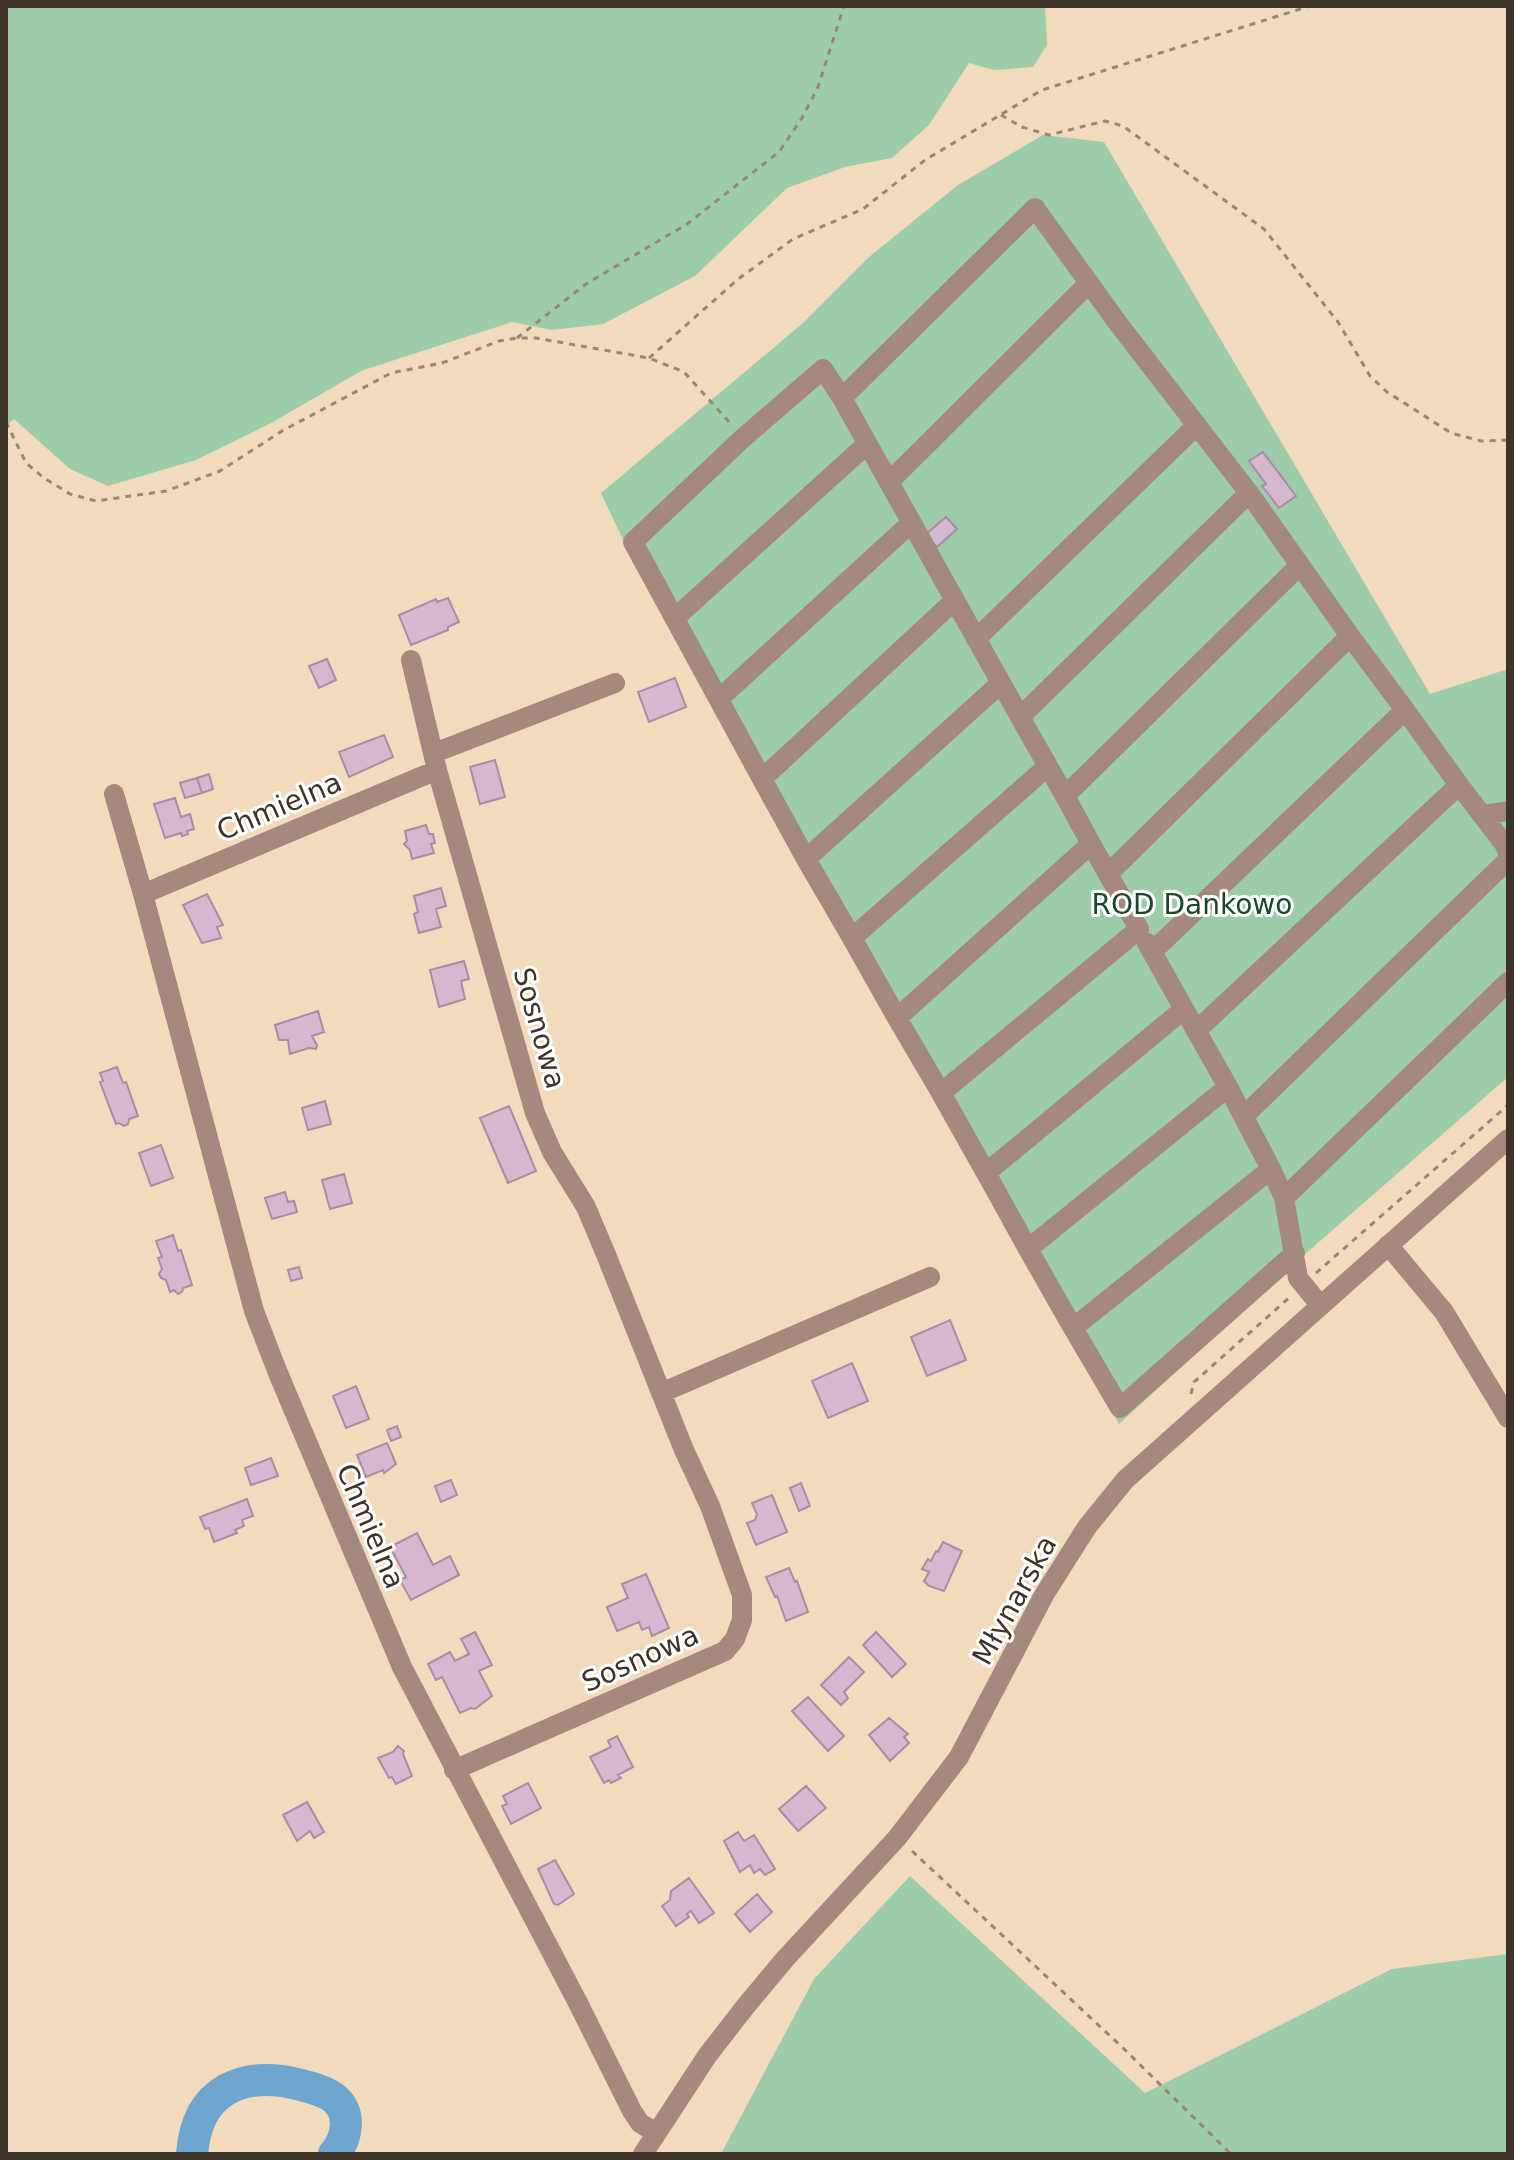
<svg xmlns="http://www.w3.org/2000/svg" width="1514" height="2160" viewBox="0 0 1514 2160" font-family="'DejaVu Sans',sans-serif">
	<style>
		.green { fill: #9dccab }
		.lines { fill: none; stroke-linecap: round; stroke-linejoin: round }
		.river { stroke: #6ea6d0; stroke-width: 32 }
		.building { fill: #d5b7d0; stroke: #a98ca5; stroke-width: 2 }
		.path { stroke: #988772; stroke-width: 3; stroke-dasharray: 6 6; stroke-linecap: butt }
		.minor { stroke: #a5887e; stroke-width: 20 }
		.labels { text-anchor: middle; stroke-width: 6; stroke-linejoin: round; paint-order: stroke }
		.street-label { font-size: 28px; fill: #3d3328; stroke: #fff }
		.park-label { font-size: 28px; fill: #1a482c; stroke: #fff }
	</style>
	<rect width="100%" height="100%" fill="#f2dabc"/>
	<path class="green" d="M 6,6 L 1045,6 L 1047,45 L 1033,67 L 994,70 L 969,63 L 929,125 L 892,158 L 845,167 L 787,188 L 695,276 L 603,324 L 552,330 L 512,322 L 416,353 L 361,371 L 273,422 L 196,460 L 108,486 L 70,469 L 14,419 L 6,426 Z
		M 1043,135 L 1104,142 L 1430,694 L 1508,669 L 1508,1077 L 1296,1262 L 1119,1424 L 625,544 L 601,493 L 803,323 L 869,257 L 958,185 Z
		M 910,1876 L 1145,2093 L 1392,1969 L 1508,1954 L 1508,2154 L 721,2154 L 814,1979 Z"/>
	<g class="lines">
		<path class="river" d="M 192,2154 C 197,2089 243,2070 301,2085 C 312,2088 326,2091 335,2099 C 352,2114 347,2139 334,2154"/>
	</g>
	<path class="building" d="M 1263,452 L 1296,496 L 1279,508 L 1262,486 L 1266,484 L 1249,461 Z
		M 946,517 L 957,529 L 937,547 L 925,535 Z
		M 448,598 L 459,622 L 448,627 L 448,630 L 411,645 L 399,615 L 436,599 L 437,602 Z
		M 327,659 L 336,680 L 319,688 L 309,666 Z
		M 675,678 L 686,707 L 649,722 L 638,692 Z
		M 384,735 L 393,757 L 349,777 L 339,752 Z
		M 495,760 L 505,797 L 480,804 L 470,767 Z
		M 209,774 L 213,789 L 202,793 L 197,778 Z
		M 197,778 L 202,793 L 185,798 L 180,783 Z
		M 175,798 L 181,817 L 190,814 L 194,829 L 187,831 L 188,834 L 182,836 L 181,833 L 165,838 L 154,804 Z
		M 426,825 L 429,834 L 433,834 L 435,843 L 431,844 L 434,853 L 412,859 L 410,850 L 404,844 L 407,841 L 405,831 Z
		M 441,888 L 446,906 L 436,909 L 441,927 L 419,933 L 414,914 L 418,912 L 414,896 Z
		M 207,894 L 223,925 L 217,927 L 221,938 L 202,943 L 183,905 Z
		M 464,961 L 469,979 L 461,981 L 465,999 L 439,1007 L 430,970 Z
		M 318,1011 L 324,1032 L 312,1036 L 317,1045 L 316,1049 L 309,1048 L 290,1054 L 288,1040 L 279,1040 L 275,1025 Z
		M 117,1067 L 123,1083 L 126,1082 L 138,1116 L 129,1119 L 128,1124 L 124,1126 L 119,1123 L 116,1124 L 100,1082 L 103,1081 L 100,1073 Z
		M 325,1101 L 331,1124 L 308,1130 L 302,1108 Z
		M 509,1106 L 536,1171 L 508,1183 L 480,1118 Z
		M 161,1145 L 173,1178 L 151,1186 L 139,1153 Z
		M 344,1174 L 352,1203 L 330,1209 L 322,1180 Z
		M 285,1192 L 288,1202 L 294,1201 L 297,1212 L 272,1219 L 265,1198 Z
		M 173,1235 L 178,1251 L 181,1250 L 192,1285 L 183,1288 L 182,1292 L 178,1294 L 174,1290 L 170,1292 L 166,1280 L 161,1278 L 159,1274 L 162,1269 L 158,1258 L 162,1257 L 156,1241 Z
		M 299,1267 L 302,1278 L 291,1281 L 288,1270 Z
		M 950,1320 L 966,1360 L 927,1376 L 911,1337 Z
		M 852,1363 L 868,1401 L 828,1418 L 812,1381 Z
		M 356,1386 L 369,1419 L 346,1428 L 333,1396 Z
		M 397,1426 L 401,1437 L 391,1441 L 387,1430 Z
		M 387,1443 L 396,1464 L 384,1473 L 383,1470 L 366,1477 L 357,1455 Z
		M 271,1458 L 278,1476 L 251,1485 L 245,1468 Z
		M 451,1480 L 457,1495 L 441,1502 L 435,1486 Z
		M 801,1483 L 810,1506 L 799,1511 L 790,1488 Z
		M 772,1495 L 787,1532 L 756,1545 L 747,1523 L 755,1520 L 757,1514 L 752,1503 Z
		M 247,1499 L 253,1516 L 242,1520 L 244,1526 L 235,1530 L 237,1533 L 214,1542 L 209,1528 L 205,1529 L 200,1517 Z
		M 417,1533 L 433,1565 L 450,1556 L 459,1575 L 411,1600 L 400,1580 L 406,1577 L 390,1547 Z
		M 943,1542 L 962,1551 L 944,1591 L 929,1586 L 924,1581 L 929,1572 L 922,1569 L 928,1559 L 931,1561 L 936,1551 L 938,1552 Z
		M 789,1568 L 795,1582 L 797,1581 L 808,1612 L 786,1621 L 777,1596 L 775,1597 L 766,1577 Z
		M 646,1574 L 669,1628 L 652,1636 L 649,1627 L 642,1630 L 639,1622 L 617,1631 L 607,1607 L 628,1598 L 622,1584 Z
		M 475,1632 L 492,1665 L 479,1671 L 492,1696 L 475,1709 L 471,1708 L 460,1713 L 442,1677 L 436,1680 L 428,1664 L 450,1652 L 455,1661 L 469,1654 L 461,1639 Z
		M 876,1632 L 906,1664 L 892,1677 L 863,1645 Z
		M 849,1657 L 864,1672 L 844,1692 L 848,1698 L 841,1705 L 821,1685 Z
		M 808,1697 L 844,1736 L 828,1751 L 792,1711 Z
		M 889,1718 L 908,1734 L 904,1737 L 909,1743 L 890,1761 L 869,1735 Z
		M 617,1736 L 633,1767 L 618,1775 L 621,1778 L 611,1783 L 609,1780 L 604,1783 L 590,1757 L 611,1747 L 608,1741 Z
		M 398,1746 L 404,1751 L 403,1754 L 412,1776 L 396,1784 L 392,1777 L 389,1778 L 378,1758 L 393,1752 Z
		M 528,1783 L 541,1808 L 511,1824 L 502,1806 L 507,1804 L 503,1796 Z
		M 806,1786 L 826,1808 L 798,1831 L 779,1809 Z
		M 307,1802 L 324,1832 L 314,1838 L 310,1831 L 297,1841 L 283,1815 Z
		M 738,1832 L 744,1841 L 754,1835 L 775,1869 L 765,1875 L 760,1869 L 754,1873 L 750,1865 L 740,1872 L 724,1841 Z
		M 555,1860 L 574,1894 L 558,1905 L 554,1904 L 538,1869 Z
		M 689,1878 L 714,1913 L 699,1923 L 691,1911 L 687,1914 L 689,1917 L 676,1926 L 662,1906 L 670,1900 L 671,1891 Z
		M 757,1894 L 772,1912 L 750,1932 L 735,1914 Z"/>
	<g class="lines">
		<path class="path" d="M 1001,115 L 1022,127 L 1049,135 L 1105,121 L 1123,126 L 1264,229 L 1338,322 L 1370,376 L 1387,392 L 1451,433 L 1481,441 L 1508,440
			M 517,338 L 586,284 L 687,224 L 779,152 L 802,118 L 818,87 L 844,6
			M 649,358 L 737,280 L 793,239 L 863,209 L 925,160 L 1042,90 L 1310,6
			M 6,422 L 26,463 L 44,478 L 70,494 L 96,501 L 166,491 L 220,471 L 282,431 L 391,373 L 442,363 L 499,341 L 517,338 L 536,338 L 649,358 L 684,372 L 731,424
			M 1316,1273 L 1508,1105
			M 1191,1394 L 1194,1382 L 1290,1297
			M 912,1851 L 1123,2048 L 1231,2154"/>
		<path class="minor" d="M 842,398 L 1020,717
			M 889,482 L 1089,283
			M 1299,566 L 1065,796 L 1020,717 L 1249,493 L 1350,636
			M 955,600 L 762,779 L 806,859 L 1001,683
			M 675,618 L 867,444
			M 976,639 L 1197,425
			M 411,660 L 437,770 L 535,1113 L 552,1152 L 586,1207 L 607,1257 L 684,1450 L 710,1506 L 742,1595 L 742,1620 L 735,1639 L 725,1651 L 454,1770
			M 720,698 L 911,523
			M 434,753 L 615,683
			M 1048,766 L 852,938 L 897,1018 L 1091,844 L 1139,929 L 941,1093 L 986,1173 L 1184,1009 L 1228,1087 L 1028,1249 L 1073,1328 L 1271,1169 L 1284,1198 L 1508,982
			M 437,770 L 143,894 L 254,1311 L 278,1373 L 402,1667 L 577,2001 L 632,2111 L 640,2123 L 656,2133
			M 762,779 L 633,542 L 743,438 L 823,369 L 842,398 L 1035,208 L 1117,322 L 1249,493
			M 1459,785 L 1505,845 L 1508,853
			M 114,794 L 143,894
			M 1065,796 L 1091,844
			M 1483,815 L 1508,811
			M 806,859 L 852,938
			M 1108,874 L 1350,636 L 1405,710
			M 1147,943 L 1184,1009
			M 1152,952 L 1405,710 L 1459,785 L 1196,1031
			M 897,1018 L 941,1093
			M 1228,1087 L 1271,1169
			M 1244,1116 L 1508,860
			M 986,1173 L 1028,1249
			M 1284,1198 L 1298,1278 L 1320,1305
			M 1388,1245 L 1444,1312 L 1508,1418
			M 1073,1328 L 1120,1408 L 1295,1253
			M 661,1393 L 930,1277
			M 643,2154 L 707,2056 L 745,2007 L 785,1959 L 897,1838 L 959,1757 L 1044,1595 L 1087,1527 L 1125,1480 L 1508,1139"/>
	</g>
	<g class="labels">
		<g class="street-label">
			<text transform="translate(279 806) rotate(-23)" y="10">Chmielna</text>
			<text transform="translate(540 1028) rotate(74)" y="10">Sosnowa</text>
			<text transform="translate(371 1526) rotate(67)" y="10">Chmielna</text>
			<text transform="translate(1014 1600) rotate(-61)" y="10">Młynarska</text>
			<text transform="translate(640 1658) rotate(-24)" y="10">Sosnowa</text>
		</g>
		<g class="park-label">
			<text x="1192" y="914">ROD Dankowo</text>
		</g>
	</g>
	<rect width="1514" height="2160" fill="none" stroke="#3d3328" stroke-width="16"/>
</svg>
